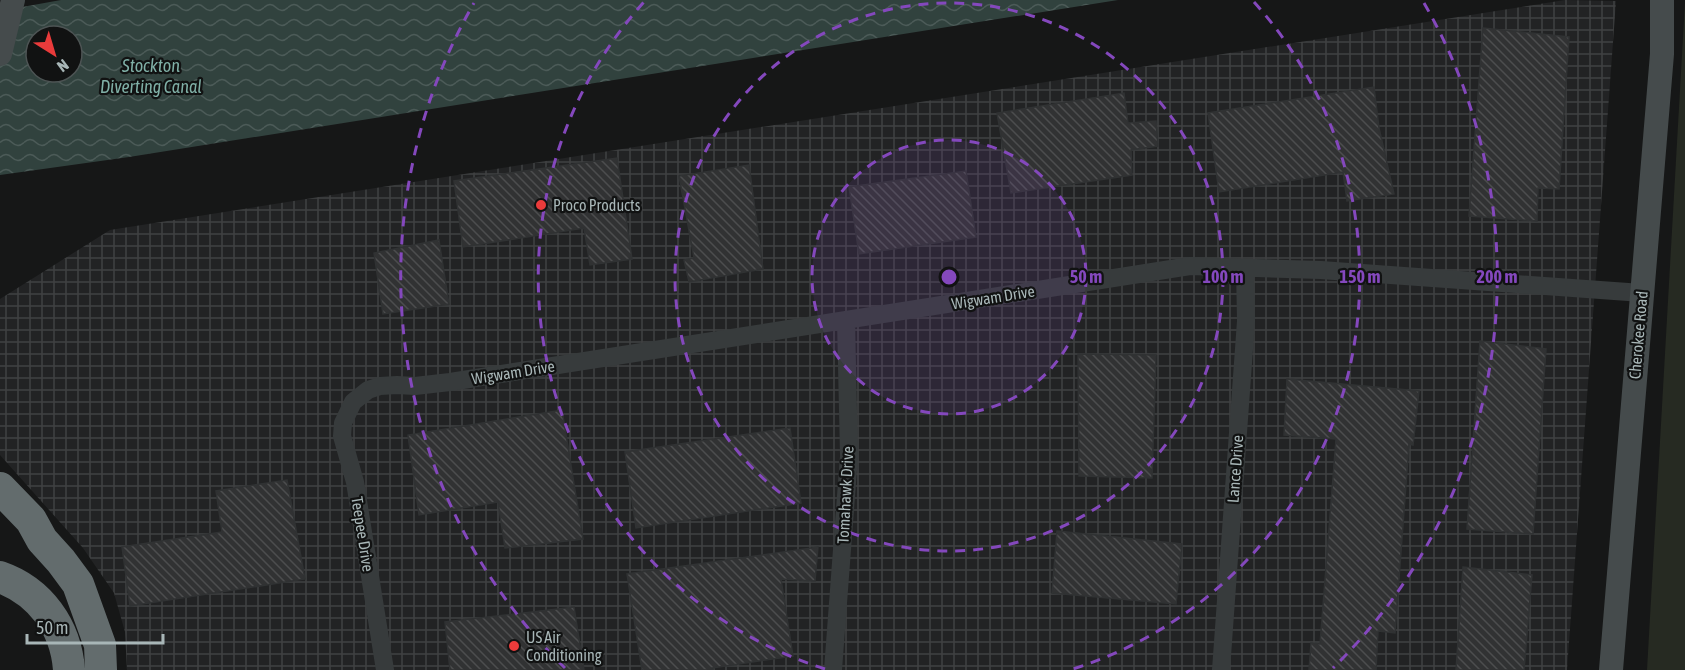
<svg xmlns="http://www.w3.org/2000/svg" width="1685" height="670" viewBox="0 0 1685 670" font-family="'Asap Condensed',sans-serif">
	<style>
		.industrial { fill: url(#industrial-grid) }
		.grass { fill: #262a22 }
		.water { fill: url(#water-waves); fill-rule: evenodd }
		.building { fill: url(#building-back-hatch); stroke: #303233; stroke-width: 1.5 }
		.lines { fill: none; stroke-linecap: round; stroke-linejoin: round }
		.street { stroke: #373b3c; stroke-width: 18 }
		.secondary { stroke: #454b4c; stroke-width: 24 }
		.highway { stroke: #636c6d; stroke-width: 32 }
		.ring { fill: none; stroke: #8448bd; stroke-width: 3; stroke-dasharray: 10 8 }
		.poi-dot { fill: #ea3b3b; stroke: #111212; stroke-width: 2 }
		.labels { text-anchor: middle; stroke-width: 4.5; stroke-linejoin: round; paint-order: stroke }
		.poi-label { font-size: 16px; fill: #a8b6b7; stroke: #111212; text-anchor: start }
		.street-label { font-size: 16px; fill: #a8b6b7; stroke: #111212 }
		.water-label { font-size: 18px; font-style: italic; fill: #80b0a7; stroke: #111212 }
		.centre { fill: #8448bd; stroke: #111212; stroke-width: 3 }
		.ring-label { font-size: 18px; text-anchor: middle; font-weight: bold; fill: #8448bd; stroke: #111212; stroke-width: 4.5; stroke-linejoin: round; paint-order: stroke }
	</style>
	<defs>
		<pattern id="industrial-grid" width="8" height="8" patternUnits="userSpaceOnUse" patternTransform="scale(1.5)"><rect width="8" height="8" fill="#222324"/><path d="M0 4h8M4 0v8" fill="none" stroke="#3f4142"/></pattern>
		<pattern id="water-waves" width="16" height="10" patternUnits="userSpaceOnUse" patternTransform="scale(1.5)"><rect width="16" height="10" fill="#31423e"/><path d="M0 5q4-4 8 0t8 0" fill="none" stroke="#4c5b58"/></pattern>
		<pattern id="building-back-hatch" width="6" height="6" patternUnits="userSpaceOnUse" patternTransform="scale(1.5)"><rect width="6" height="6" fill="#313233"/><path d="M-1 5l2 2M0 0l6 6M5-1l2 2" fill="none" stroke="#4c4d4e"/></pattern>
	</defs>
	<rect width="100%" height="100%" fill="#161717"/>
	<path class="industrial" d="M 1565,0 L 1616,1 L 1567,670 L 127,670 L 125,632 L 114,593 L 83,548 L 0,455 L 0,299 L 110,230 Z"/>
	<path class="grass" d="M 1685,2 L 1685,670 L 1647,670 Z"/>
	<path class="water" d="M 61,0 L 1118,0 L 129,157 L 0,175 L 0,11 ZM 36,36 L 72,36 L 72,72 L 36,72 Z"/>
	<path class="building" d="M 1483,28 L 1569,37 L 1559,189 L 1538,188 L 1537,221 L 1469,216 Z
		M 1374,87 L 1379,128 L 1394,194 L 1347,201 L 1343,172 L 1219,192 L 1208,113 Z
		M 1124,93 L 1128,123 L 1156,121 L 1158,146 L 1131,150 L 1132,175 L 1011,193 L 997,113 Z
		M 617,158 L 632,259 L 590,265 L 584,228 L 463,247 L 454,181 Z
		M 749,165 L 763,269 L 689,282 L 684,260 L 694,258 L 679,176 Z
		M 966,171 L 976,237 L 859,254 L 849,187 Z
		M 439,240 L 449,304 L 383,314 L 374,253 Z
		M 1480,341 L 1546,349 L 1533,534 L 1467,529 Z
		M 1078,354 L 1156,355 L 1152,478 L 1079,476 Z
		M 1287,379 L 1419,391 L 1413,445 L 1409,444 L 1395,633 L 1378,631 L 1376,670 L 1309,670 L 1311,643 L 1320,644 L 1336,439 L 1284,435 Z
		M 562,410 L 583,539 L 505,548 L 498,502 L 419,515 L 408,435 Z
		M 790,428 L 801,503 L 636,528 L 625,452 Z
		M 287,480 L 305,579 L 130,606 L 122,547 L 222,532 L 216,491 Z
		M 1057,531 L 1182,544 L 1176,604 L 1052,593 Z
		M 818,547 L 815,581 L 781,579 L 793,656 L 712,668 L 713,670 L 642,670 L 627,574 Z
		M 1463,567 L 1532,575 L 1524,670 L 1456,670 Z
		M 574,607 L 584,670 L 450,670 L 445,622 Z"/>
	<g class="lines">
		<path class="street" d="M 385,670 L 355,482 L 342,436 L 343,423 L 353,402 L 368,390 L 380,386 L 397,385 L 415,386 L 450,382 L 1190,266 L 1321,270 L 1642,293
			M 833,670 L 849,456 L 846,320
			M 1221,670 L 1246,321 L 1245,268"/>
		<path class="secondary" d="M 0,54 L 13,0
			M 1611,670 L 1662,54 L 1662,0"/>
		<path class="highway" d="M 0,488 L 31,520 L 42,540 L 61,561 L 78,584 L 100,645 L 101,670
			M 0,577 C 40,591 66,627 69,670"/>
	</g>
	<circle cx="949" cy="277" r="137" fill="#8448bd" fill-opacity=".12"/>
	<g class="ring">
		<circle cx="949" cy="277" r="137"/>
		<circle cx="949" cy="277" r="274"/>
		<path d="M825 669A411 411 0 0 1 644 2M1254 2A411 411 0 0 1 1073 669"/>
		<path d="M565 668A548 548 0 0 1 474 3M1424 3A548 548 0 0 1 1333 668"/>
	</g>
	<g class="poi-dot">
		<circle cx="541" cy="205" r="6"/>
		<circle cx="514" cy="646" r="6"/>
	</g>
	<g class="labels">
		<g class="poi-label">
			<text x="553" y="211">Proco Products</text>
			<text x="526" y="643">US Air<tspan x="526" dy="18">Conditioning</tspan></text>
		</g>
		<g class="street-label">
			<text transform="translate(993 297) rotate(-9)" y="6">Wigwam Drive</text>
			<text transform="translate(1638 335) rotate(-85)" y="6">Cherokee Road</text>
			<text transform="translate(513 372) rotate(-9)" y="6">Wigwam Drive</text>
			<text transform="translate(1235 469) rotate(-86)" y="6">Lance Drive</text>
			<text transform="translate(845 495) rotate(-87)" y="6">Tomahawk Drive</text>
			<text transform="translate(363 534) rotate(81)" y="6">Teepee Drive</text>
		</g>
		<g class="water-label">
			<text x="151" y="72">Stockton<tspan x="151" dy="21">Diverting Canal</tspan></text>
		</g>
	</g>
	<circle cx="949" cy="277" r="9" class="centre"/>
	<g class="ring-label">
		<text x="1086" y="283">50 m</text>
		<text x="1223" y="283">100 m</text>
		<text x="1360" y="283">150 m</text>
		<text x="1497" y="283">200 m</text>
	</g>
	<g transform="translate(54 54) rotate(143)"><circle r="28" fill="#111212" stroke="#4d5454" stroke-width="1.5"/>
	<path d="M0-4.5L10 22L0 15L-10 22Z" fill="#ea3b3b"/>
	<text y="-9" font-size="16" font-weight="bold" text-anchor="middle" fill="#a8b6b7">N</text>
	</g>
	<path d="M27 634v9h136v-9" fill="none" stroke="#a8b6b7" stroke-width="3"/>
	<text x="36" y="634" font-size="18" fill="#a8b6b7" stroke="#111212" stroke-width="4.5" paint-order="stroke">50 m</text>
</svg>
